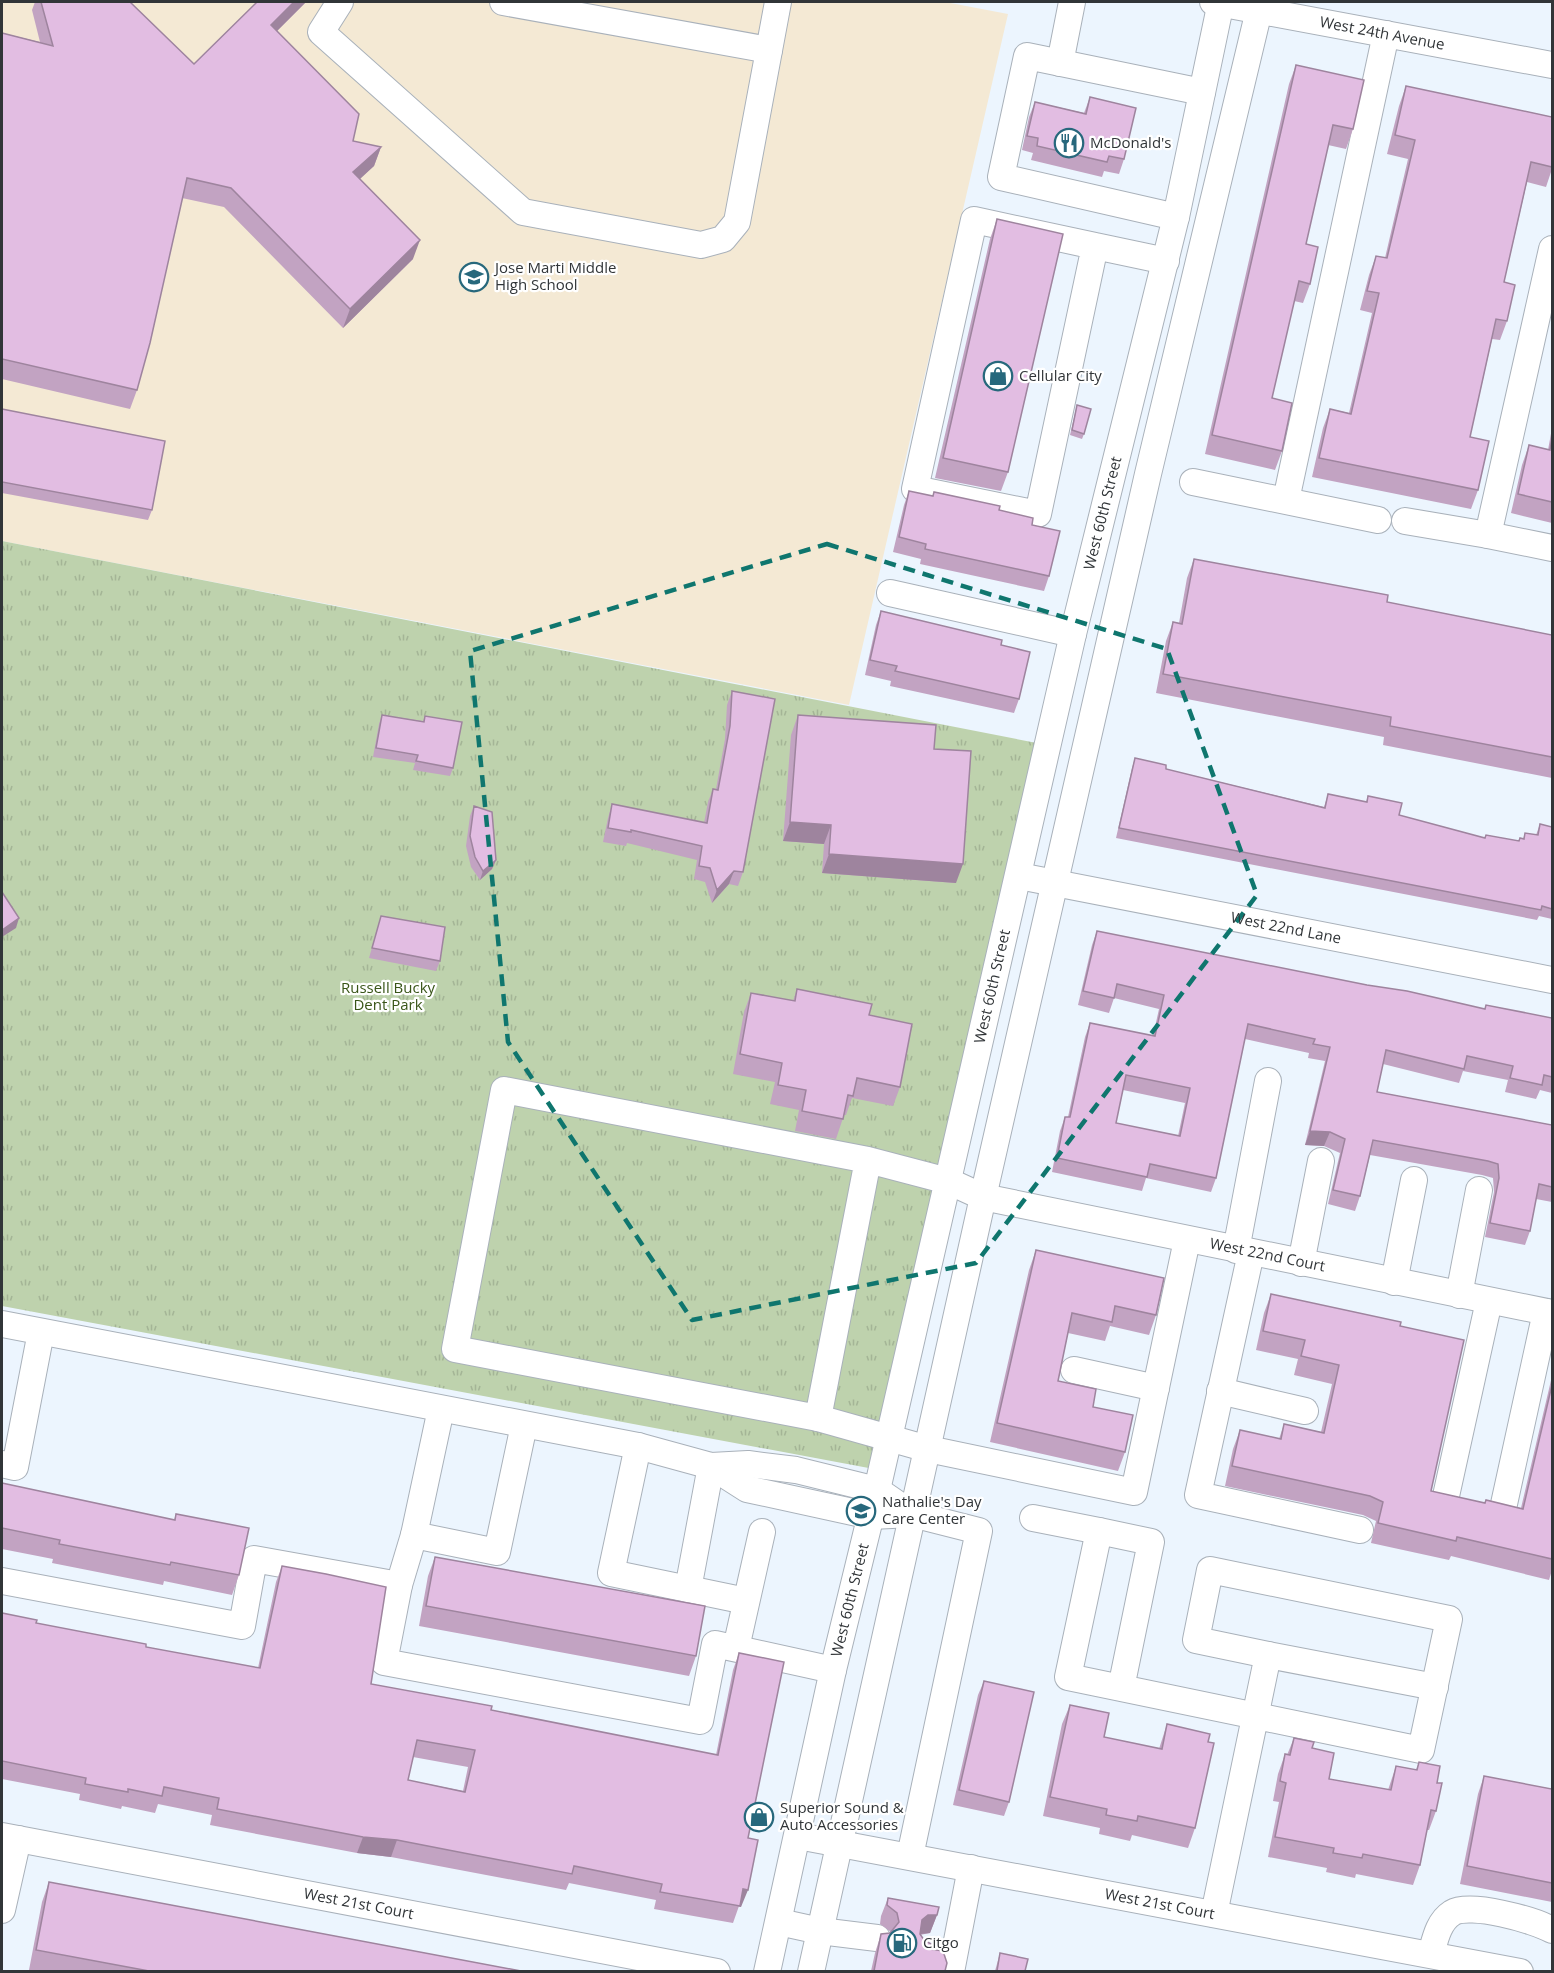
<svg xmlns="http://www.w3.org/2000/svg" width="1554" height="1973" viewBox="0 0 1554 1973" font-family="'Open Sans',sans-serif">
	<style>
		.education { fill: #f4e9d4 }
		.park { fill: url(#park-tufts) }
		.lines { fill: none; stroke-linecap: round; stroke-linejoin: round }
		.minor-casing { stroke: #a9b1ba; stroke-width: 28 }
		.minor { stroke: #fff; stroke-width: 26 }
		.wall { fill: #c2a3c2; fill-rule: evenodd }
		.shaded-wall { fill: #9e849e }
		.building { fill: #e2bde2; stroke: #9e849e; stroke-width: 1.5; fill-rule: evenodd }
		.marked { fill: none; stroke: #0f766e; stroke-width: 4.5; stroke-dasharray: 12 8; stroke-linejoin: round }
		.labels { text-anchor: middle; stroke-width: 4.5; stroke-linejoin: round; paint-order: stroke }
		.street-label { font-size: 15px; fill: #313538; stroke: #fff }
		.poi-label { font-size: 15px; fill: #313538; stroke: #fff; text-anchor: start }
		.park-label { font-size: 15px; fill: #395518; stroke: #fff }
	</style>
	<defs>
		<pattern id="park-tufts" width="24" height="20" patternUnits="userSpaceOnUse" patternTransform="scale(1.5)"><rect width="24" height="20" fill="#bed2ad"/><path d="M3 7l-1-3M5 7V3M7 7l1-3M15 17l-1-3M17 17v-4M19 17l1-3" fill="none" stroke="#a4b596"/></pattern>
	</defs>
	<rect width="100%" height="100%" fill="#ecf5fe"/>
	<path class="education" d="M 2,2 L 945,2 L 1008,14 L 849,705 L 2,541 Z"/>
	<path class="park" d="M 2,541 L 1047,745 L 890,1472 L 2,1306 Z"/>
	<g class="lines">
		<g class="minor-casing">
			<g id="minor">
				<path d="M 340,2 L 321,32 L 523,212 L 701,245 L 723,239 L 737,222 L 778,2"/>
				<path d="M 503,2 L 769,50"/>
				<path id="s1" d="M 1213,2 L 1552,65"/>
				<path d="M 1060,63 L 1072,2"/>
				<path d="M 1176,217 L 1001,177 L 1027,56 L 1202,92"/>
				<path d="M 1095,246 L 974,220 L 915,489 L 1038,514 L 1095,246 L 1166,261"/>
				<path d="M 1552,249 L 1488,535 L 1552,548"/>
				<path d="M 1193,482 L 1378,520"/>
				<path d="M 1286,500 L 1386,34"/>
				<path d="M 1405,521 L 1488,535"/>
				<path d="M 890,593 L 1073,634"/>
				<path id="s2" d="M 1019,876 L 1552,980"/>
				<path id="s3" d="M 868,1160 L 818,1418 L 455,1349 L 504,1090 L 868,1160 L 948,1181 L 983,1197 L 1552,1313"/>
				<path d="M 1236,1250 L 1268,1081"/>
				<path d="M 1251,1253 L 1198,1495 L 1360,1530"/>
				<path d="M 1301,1263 L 1321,1161"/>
				<path d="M 1394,1282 L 1414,1180"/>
				<path d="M 1459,1295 L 1479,1190"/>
				<path d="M 2,1324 L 638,1446 L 711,1466 L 748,1464 L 796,1470 L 877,1490 L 912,1514"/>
				<path d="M 1074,1370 L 1156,1388"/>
				<path d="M 1220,1391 L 1305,1411"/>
				<path d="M 441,1409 L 414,1535 L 497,1552 L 524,1425"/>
				<path d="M 818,1418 L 928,1449 L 1134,1492 L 1187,1240"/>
				<path d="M 638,1446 L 611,1573 L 746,1601"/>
				<path d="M 2,1464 L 15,1467 L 41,1332"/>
				<path d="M 711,1466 L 747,1489 L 871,1516 L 912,1514 L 979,1531 L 910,1856"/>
				<path d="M 1446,1496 L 1489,1301"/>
				<path d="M 1504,1504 L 1546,1312"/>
				<path d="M 1033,1518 L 1099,1531"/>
				<path d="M 2,1581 L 242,1626 L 254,1559 L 399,1585 L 384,1662 L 700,1721 L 715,1644 L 833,1670"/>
				<path d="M 399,1585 L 414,1535"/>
				<path d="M 688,1589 L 711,1466"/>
				<path d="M 736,1648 L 762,1532"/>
				<path d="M 1268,1655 L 1435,1687"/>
				<path d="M 1121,1688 L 1151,1542 L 1099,1531 L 1068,1677 C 1186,1702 1304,1726 1421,1750 L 1449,1619 L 1210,1570 L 1196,1640 L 1268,1655 L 1214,1914"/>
				<path id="s4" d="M 2,1836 L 717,1972"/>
				<path id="s5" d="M 798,1836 L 1520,1972"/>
				<path d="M 2,1910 L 18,1839"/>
				<path d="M 779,1922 L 820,1931 L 877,1938"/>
				<path d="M 1431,1954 C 1435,1940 1438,1922 1452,1913 C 1470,1902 1534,1920 1552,1930"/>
				<path id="s6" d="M 767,1972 L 833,1670 L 877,1490 L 1073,634 L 1176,217 L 1221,2"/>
				<path d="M 811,1972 L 983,1197 L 1148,474 L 1261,2"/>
				<path d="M 951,1972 L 971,1868"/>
			</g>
		</g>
		<use href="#minor" class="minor"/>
	</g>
	<path class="wall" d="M 35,2 L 130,2 L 194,64 L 257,2 L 306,2 L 277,31 L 353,141 L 381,147 L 374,166 L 359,179 L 413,259 L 343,328 L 224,207 L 182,198 L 137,390 L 130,409 L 2,379 L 2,33 L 40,42 L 32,10 Z
		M 1296,65 L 1353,129 L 1346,149 L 1328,145 L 1306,244 L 1310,284 L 1303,303 L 1294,301 L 1272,398 L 1282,451 L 1275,470 L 1205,454 L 1289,84 Z
		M 1406,86 L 1552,117 L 1552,169 L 1546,187 L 1527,182 L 1504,282 L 1507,321 L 1500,340 L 1492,339 L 1470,437 L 1478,490 L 1471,509 L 1312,477 L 1323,428 L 1330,409 L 1349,413 L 1372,313 L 1360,310 L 1369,275 L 1376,256 L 1385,258 L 1408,159 L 1387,154 L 1399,106 Z
		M 1090,97 L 1124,159 L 1119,174 L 1104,171 L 1102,177 L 1031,160 L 1033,153 L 1022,150 L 1029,117 L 1035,102 L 1084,113 Z
		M 997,219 L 1008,472 L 1001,491 L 935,478 L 990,239 Z
		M 1077,405 L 1084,434 L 1082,439 L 1070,435 Z
		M 2,409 L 152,510 L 148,520 L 2,493 Z
		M 1552,428 L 1552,523 L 1511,513 L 1522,465 L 1529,445 L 1548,450 Z
		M 909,491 L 999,510 L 1032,525 L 1049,576 L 1044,591 L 920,564 L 921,559 L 893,552 L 904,505 Z
		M 1194,559 L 1387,602 L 1552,635 L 1552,778 L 1383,745 L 1384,737 L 1156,693 L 1166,641 L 1173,622 L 1179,623 L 1187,578 Z
		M 881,611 L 1001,645 L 1019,699 L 1014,713 L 890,686 L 891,681 L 865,675 L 876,625 Z
		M 732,691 L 743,872 L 738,886 L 729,884 L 712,903 L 705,882 L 694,879 L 697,860 L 627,843 L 626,846 L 603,842 L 608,818 L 612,804 L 704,823 L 708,802 L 713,789 L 716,789 L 725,739 L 727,705 Z
		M 382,715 L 423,721 L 425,716 L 453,768 L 450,776 L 413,770 L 415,763 L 373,757 L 379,724 Z
		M 798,715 L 934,749 L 956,883 L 822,873 L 824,844 L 783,841 L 791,735 Z
		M 1135,758 L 1166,769 L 1324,807 L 1328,794 L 1366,802 L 1368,796 L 1399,815 L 1485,838 L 1486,835 L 1518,841 L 1523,839 L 1525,833 L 1536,835 L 1540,824 L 1552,827 L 1552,919 L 1539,916 L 1537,920 L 1116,838 L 1132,768 Z
		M 474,806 L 496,860 L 492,869 L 480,880 L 471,867 L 466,846 L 470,816 Z
		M 381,916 L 440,961 L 436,971 L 369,958 Z
		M 1097,931 L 1485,1009 L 1486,1005 L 1552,1018 L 1552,1093 L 1540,1090 L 1536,1099 L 1505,1092 L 1508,1080 L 1463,1071 L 1459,1083 L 1383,1064 L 1377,1092 L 1552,1125 L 1552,1202 L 1536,1199 L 1530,1231 L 1525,1245 L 1485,1237 L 1494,1192 L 1493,1178 L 1482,1175 L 1370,1155 L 1360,1196 L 1355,1211 L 1328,1204 L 1340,1153 L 1324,1146 L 1305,1145 L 1325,1061 L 1308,1058 L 1309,1053 L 1245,1039 L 1216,1178 L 1211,1192 L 1146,1178 L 1142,1191 L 1052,1172 L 1060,1131 L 1065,1117 L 1068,1117 L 1085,1037 L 1090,1023 L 1153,1036 L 1159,1009 L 1114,998 L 1109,1013 L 1078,1005 L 1092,945 ZM 1123,1090 L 1185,1103 L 1178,1136 L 1116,1123 Z
		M 797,989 L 869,1015 L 900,1087 L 893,1106 L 852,1098 L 846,1115 L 844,1115 L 836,1139 L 795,1131 L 799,1110 L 770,1104 L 775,1082 L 733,1074 L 744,1012 L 751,993 L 793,1001 Z
		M 1036,1250 L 1156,1315 L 1149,1335 L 1110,1326 L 1105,1341 L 1068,1333 L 1058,1381 L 1093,1407 L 1125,1452 L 1118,1471 L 990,1442 L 1029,1270 Z
		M 1271,1294 L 1400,1326 L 1431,1491 L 1485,1503 L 1521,1508 L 1552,1376 L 1552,1570 L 1549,1580 L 1451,1556 L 1449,1560 L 1371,1543 L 1376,1521 L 1363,1515 L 1225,1486 L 1233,1449 L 1240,1430 L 1279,1439 L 1284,1424 L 1321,1432 L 1332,1384 L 1294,1375 L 1298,1359 L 1256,1350 L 1264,1313 Z
		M 2,1483 L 174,1520 L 176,1514 L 239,1575 L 232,1595 L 164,1581 L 163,1585 L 52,1563 L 53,1559 L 2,1549 Z
		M 435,1557 L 696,1656 L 689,1676 L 419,1626 L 428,1576 Z
		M 282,1566 L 371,1684 L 491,1710 L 716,1755 L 733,1670 L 739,1653 L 748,1838 L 741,1907 L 739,1906 L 733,1923 L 654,1909 L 656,1900 L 569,1883 L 566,1890 L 391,1857 L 357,1853 L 210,1825 L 212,1815 L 158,1804 L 155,1813 L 122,1806 L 121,1809 L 79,1800 L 80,1794 L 2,1779 L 2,1613 L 36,1623 L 146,1647 L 258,1668 L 276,1582 ZM 413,1757 L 468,1767 L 463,1791 L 408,1780 Z
		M 984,1681 L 1009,1802 L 1004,1816 L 953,1805 L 978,1695 Z
		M 1070,1705 L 1104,1737 L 1159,1749 L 1167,1724 L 1195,1828 L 1188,1848 L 1132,1835 L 1130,1841 L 1099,1834 L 1100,1828 L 1043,1816 L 1062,1724 Z
		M 1294,1738 L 1312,1748 L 1329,1779 L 1388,1790 L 1396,1766 L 1416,1770 L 1419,1762 L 1437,1783 L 1436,1811 L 1429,1830 L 1427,1830 L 1420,1865 L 1413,1885 L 1356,1874 L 1355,1878 L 1326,1872 L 1327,1868 L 1268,1857 L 1279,1802 L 1273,1801 L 1278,1774 L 1285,1754 L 1287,1755 Z
		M 1484,1776 L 1552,1789 L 1552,1902 L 1460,1884 L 1478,1794 Z
		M 49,1882 L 521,1971 L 39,1971 L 29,1970 L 42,1902 Z
		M 888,1898 L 937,1915 L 930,1933 L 920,1935 L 945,1971 L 871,1971 L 875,1953 L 881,1934 L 890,1933 L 891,1932 L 880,1924 L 881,1916 Z
		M 1000,1953 L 1025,1971 L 995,1971 Z"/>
	<path class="shaded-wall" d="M 294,2 L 306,2 L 264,44 L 271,25 Z
		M 381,147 L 374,166 L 346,192 L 353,172 Z
		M 420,240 L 413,259 L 343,328 L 350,309 Z
		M 790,822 L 831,825 L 824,844 L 783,841 Z
		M 829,854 L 963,864 L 956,883 L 822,873 Z
		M 496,860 L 492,869 L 480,880 L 483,871 Z
		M 734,871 L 729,884 L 712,903 L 717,890 Z
		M 19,918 L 16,928 L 2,937 L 2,930 Z
		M 1310,1131 L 1330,1132 L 1324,1146 L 1305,1145 Z
		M 363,1837 L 397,1840 L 391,1857 L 357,1853 Z
		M 743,1889 L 748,1890 L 741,1907 L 737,1906 Z
		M 928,1915 L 937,1915 L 930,1933 L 921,1934 L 915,1939 L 922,1920 Z"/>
	<path class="building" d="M 41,2 L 130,2 L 194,64 L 257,2 L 294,2 L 271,25 L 359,114 L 353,141 L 381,147 L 353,172 L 420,240 L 350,309 L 231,188 L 187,178 L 150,343 L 137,390 L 2,359 L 2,33 L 53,46 Z
		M 1296,65 L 1364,80 L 1353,129 L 1333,125 L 1306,244 L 1318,247 L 1310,284 L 1299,281 L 1272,398 L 1292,403 L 1282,451 L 1212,435 Z
		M 1406,86 L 1552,117 L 1552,167 L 1531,162 L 1504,282 L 1515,285 L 1507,321 L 1496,319 L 1470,437 L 1489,441 L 1478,490 L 1319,458 L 1330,409 L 1351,414 L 1379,293 L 1367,291 L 1376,256 L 1387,258 L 1415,140 L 1395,135 Z
		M 1090,97 L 1136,108 L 1124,159 L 1109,156 L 1107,162 L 1037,146 L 1038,138 L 1027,136 L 1035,102 L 1086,114 Z
		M 997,219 L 1063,234 L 1008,472 L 943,458 Z
		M 1077,405 L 1091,409 L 1084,434 L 1072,430 Z
		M 2,409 L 165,441 L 152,510 L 2,482 Z
		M 1552,439 L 1552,502 L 1518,494 L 1529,445 L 1550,450 Z
		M 909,491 L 933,496 L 934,492 L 1000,506 L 999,510 L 1033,518 L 1032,525 L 1060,531 L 1049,576 L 925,549 L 926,544 L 899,537 Z
		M 1194,559 L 1388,595 L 1387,602 L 1552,635 L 1552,757 L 1390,726 L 1391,717 L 1163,674 L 1173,622 L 1182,624 Z
		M 881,611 L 1002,640 L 1001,645 L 1030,652 L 1019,699 L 895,671 L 897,666 L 870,660 Z
		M 732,691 L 775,699 L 743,872 L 734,871 L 717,890 L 710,868 L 699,866 L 702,846 L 631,830 L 631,832 L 608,828 L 612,804 L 707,823 L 713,789 L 718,790 L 730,726 Z
		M 382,715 L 424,722 L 425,716 L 462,722 L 453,768 L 416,761 L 418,755 L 376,748 Z
		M 798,715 L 936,725 L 934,749 L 971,751 L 963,864 L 829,854 L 831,825 L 790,822 Z
		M 1135,758 L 1166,765 L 1166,769 L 1325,808 L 1328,794 L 1367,802 L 1368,796 L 1402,803 L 1399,815 L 1485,838 L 1486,835 L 1519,841 L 1520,838 L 1524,839 L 1525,833 L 1538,835 L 1540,824 L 1552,827 L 1552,909 L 1542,906 L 1541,910 L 1119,828 Z
		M 474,806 L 492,812 L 496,860 L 483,871 L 475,857 L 470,836 Z
		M 2,892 L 19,918 L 2,930 Z
		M 381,916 L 445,927 L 440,961 L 372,948 Z
		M 1097,931 L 1367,985 L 1407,991 L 1485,1009 L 1486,1005 L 1552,1018 L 1552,1077 L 1544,1075 L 1542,1085 L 1510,1078 L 1513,1066 L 1467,1056 L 1464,1069 L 1386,1050 L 1377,1092 L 1552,1125 L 1552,1187 L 1539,1184 L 1530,1231 L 1490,1223 L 1499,1178 L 1498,1164 L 1488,1161 L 1373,1140 L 1360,1196 L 1333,1190 L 1345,1139 L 1330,1132 L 1310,1131 L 1330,1047 L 1313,1044 L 1315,1039 L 1248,1024 L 1216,1178 L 1150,1164 L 1147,1177 L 1057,1158 L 1065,1117 L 1070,1117 L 1090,1023 L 1155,1036 L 1164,995 L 1117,984 L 1114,998 L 1083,991 ZM 1126,1075 L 1190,1088 L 1180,1136 L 1116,1123 Z
		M 797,989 L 872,1004 L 869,1015 L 912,1024 L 900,1087 L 857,1078 L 853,1096 L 848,1095 L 843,1119 L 802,1111 L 806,1090 L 778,1085 L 782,1063 L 740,1054 L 751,993 L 795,1001 Z
		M 1036,1250 L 1164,1278 L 1156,1315 L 1115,1306 L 1112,1322 L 1072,1313 L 1058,1381 L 1096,1389 L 1093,1407 L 1133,1415 L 1125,1452 L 997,1423 Z
		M 1271,1294 L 1401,1322 L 1400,1326 L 1464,1340 L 1431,1491 L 1485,1503 L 1486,1500 L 1523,1509 L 1552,1385 L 1552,1559 L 1457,1537 L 1456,1541 L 1378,1523 L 1383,1502 L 1370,1496 L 1232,1466 L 1240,1430 L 1281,1439 L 1284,1424 L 1324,1433 L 1339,1365 L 1301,1356 L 1305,1340 L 1263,1331 Z
		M 2,1483 L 175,1520 L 176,1514 L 249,1528 L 239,1575 L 171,1562 L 170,1565 L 59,1544 L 60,1540 L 2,1528 Z
		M 435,1557 L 705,1606 L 696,1656 L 426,1606 Z
		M 282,1566 L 326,1574 L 386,1587 L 371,1684 L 492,1706 L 491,1710 L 718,1755 L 739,1653 L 784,1662 L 748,1838 L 758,1840 L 748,1890 L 743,1889 L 740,1906 L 660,1892 L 662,1884 L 574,1866 L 572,1874 L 397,1840 L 363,1837 L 217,1809 L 219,1798 L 164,1787 L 162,1796 L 128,1789 L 128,1792 L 85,1784 L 86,1778 L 2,1761 L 2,1613 L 37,1620 L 36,1623 L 146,1644 L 146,1647 L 260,1668 ZM 417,1740 L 475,1750 L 465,1792 L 408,1780 Z
		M 984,1681 L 1034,1692 L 1009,1802 L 959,1790 Z
		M 1070,1705 L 1109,1713 L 1104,1737 L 1162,1749 L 1167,1724 L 1210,1734 L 1208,1742 L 1214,1743 L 1195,1828 L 1138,1816 L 1137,1821 L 1106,1815 L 1107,1809 L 1050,1797 Z
		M 1294,1738 L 1314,1742 L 1312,1748 L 1334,1753 L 1329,1779 L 1391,1790 L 1396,1766 L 1417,1770 L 1419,1762 L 1440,1766 L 1437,1783 L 1442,1783 L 1436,1811 L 1431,1810 L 1420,1865 L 1363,1854 L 1362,1858 L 1333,1853 L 1334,1848 L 1275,1837 L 1286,1783 L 1280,1781 L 1285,1754 L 1290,1755 Z
		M 1484,1776 L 1552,1789 L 1552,1883 L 1467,1866 Z
		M 49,1882 L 521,1971 L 149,1971 L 36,1950 Z
		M 888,1898 L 939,1907 L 937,1915 L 928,1915 L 922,1920 L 920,1934 L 924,1940 L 931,1944 L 931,1949 L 943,1951 L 947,1963 L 945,1971 L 874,1971 L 881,1934 L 890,1933 L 899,1922 L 897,1913 L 887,1905 Z
		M 1000,1953 L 1028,1959 L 1025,1971 L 997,1971 Z"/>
	<path class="marked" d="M 827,544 L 1167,649 L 1257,895 L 976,1263 L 692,1320 L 508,1042 L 470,651 Z"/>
	<defs>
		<g id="restaurant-ring" transform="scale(1.5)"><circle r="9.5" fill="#fff" stroke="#27687c" stroke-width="1.5"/><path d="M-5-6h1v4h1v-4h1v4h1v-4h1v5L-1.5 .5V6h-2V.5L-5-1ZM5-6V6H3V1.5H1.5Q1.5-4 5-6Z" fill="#27687c"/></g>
		<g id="school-ring" transform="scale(1.5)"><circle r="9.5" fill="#fff" stroke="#27687c" stroke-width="1.5"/><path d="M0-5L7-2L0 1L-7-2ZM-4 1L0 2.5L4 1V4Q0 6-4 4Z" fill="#27687c"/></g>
		<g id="shop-ring" transform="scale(1.5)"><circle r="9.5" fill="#fff" stroke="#27687c" stroke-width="1.5"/><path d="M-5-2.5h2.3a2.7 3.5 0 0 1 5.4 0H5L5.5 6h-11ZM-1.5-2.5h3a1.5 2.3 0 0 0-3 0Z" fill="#27687c"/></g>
		<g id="fuel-ring" transform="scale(1.5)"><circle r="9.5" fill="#fff" stroke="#27687c" stroke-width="1.5"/><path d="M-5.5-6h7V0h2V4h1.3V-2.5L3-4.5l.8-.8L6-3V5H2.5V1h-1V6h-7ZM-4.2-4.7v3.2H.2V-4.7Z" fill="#27687c"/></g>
	</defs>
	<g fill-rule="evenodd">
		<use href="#restaurant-ring" x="1069" y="143"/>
		<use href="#school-ring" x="474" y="277"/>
		<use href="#shop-ring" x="998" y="376"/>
		<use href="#school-ring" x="861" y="1511"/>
		<use href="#shop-ring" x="759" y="1817"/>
		<use href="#fuel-ring" x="902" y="1943"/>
	</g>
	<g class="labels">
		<g class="street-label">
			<text dy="5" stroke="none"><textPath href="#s1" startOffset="172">West 24th Avenue</textPath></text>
			<text dy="5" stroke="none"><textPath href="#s6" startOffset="1497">West 60th Street</textPath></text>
			<text dy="5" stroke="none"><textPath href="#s2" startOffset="272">West 22nd Lane</textPath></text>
			<text dy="5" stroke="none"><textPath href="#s6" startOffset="1011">West 60th Street</textPath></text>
			<text dy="5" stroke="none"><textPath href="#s3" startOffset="1678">West 22nd Court</textPath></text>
			<text dy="5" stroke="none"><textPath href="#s6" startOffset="381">West 60th Street</textPath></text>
			<text dy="5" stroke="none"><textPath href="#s5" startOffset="368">West 21st Court</textPath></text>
			<text dy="5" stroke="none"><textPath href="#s4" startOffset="363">West 21st Court</textPath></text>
		</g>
		<g class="poi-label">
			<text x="1090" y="148">McDonald's</text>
			<text x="495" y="273">Jose Marti Middle<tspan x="495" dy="17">High School</tspan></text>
			<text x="1019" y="381">Cellular City</text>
			<text x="882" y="1507">Nathalie's Day<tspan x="882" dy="17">Care Center</tspan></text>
			<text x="780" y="1813">Superior Sound &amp;<tspan x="780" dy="17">Auto Accessories</tspan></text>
			<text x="923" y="1948">Citgo</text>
		</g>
		<g class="park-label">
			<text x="388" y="993">Russell Bucky<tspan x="388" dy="17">Dent Park</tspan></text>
		</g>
	</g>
	<rect width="1554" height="1973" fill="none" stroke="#313538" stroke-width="6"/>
</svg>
